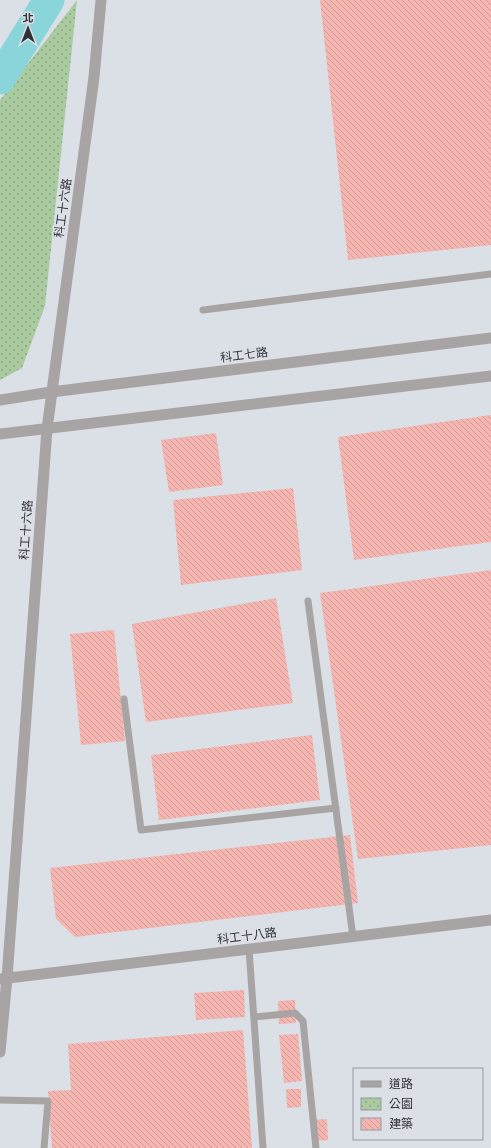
<svg xmlns="http://www.w3.org/2000/svg" width="491" height="1148" viewBox="0 0 491 1148" font-family="Lato,'Noto Sans TC',sans-serif">
	<style>
		.park { fill: url(#park-dots) }
		.lines { fill: none; stroke-linecap: round; stroke-linejoin: round }
		.river { stroke: #8ad5d9; stroke-width: 31 }
		.building { fill: url(#building-back-hatch) }
		.service { stroke: #a8a4a4; stroke-width: 7 }
		.minor { stroke: #a8a4a4; stroke-width: 11 }
		.tertiary { stroke: #a8a4a4; stroke-width: 11 }
		.labels { text-anchor: middle; stroke-width: 3.5; stroke-linejoin: round; paint-order: stroke }
		.street-label { font-size: 12px; fill: #313235; stroke: #dbdfe6 }
	</style>
	<defs>
		<pattern id="park-dots" width="8" height="8" patternUnits="userSpaceOnUse"><rect width="8" height="8" fill="#aacaa0"/><path d="M2 2h.1M6 6h.1" fill="none" stroke="#8ba583" stroke-width="1.8" stroke-linecap="round"/></pattern>
		<pattern id="building-back-hatch" width="6" height="6" patternUnits="userSpaceOnUse"><rect width="6" height="6" fill="#f5b6b1"/><path d="M-1 5l2 2M0 0l6 6M5-1l2 2" fill="none" stroke="#d29d99"/></pattern>
	</defs>
	<rect width="100%" height="100%" fill="#dbdfe6"/>
	<path class="park" d="M 77,0 L 45,306 L 22,368 L 0,380 L 0,100 Z"/>
	<g class="lines">
		<path class="river" d="M 0,79 L 49,0"/>
	</g>
	<path class="building" d="M 320,0 L 491,0 L 491,245 L 348,260 Z
		M 491,415 L 491,542 L 354,560 L 338,437 Z
		M 216,433 L 223,485 L 169,492 L 161,440 Z
		M 293,488 L 302,570 L 181,585 L 173,500 Z
		M 491,570 L 491,845 L 358,859 L 320,593 Z
		M 276,598 L 293,703 L 146,722 L 132,624 Z
		M 114,630 L 125,741 L 81,745 L 70,634 Z
		M 312,735 L 320,800 L 159,820 L 151,755 Z
		M 350,835 L 358,903 L 75,937 L 56,919 L 50,868 Z
		M 244,990 L 245,1017 L 196,1020 L 194,993 Z
		M 295,1000 L 296,1023 L 279,1024 L 278,1001 Z
		M 243,1030 L 252,1148 L 52,1148 L 48,1091 L 71,1090 L 68,1044 Z
		M 298,1034 L 302,1081 L 284,1083 L 279,1035 Z
		M 286,1089 L 301,1089 L 301,1107 L 287,1108 Z
		M 327,1119 L 328,1140 L 313,1141 L 311,1120 Z"/>
	<g class="lines">
		<path class="service" d="M 203,310 L 491,274
			M 308,601 L 353,937
			M 124,699 L 141,830 L 336,808
			M 249,949 L 263,1148
			M 254,1017 L 295,1013 L 303,1021 L 316,1148
			M 0,1100 L 48,1101 L 44,1148"/>
		<path class="minor" d="M 0,979 L 491,920"/>
		<path class="tertiary" d="M 0,400 L 51,392 L 491,338
			M 0,434 L 491,376
			M 0,1052 L 7,978 L 47,429 L 94,77 L 101,0"/>
	</g>
	<g class="labels">
		<g class="street-label">
			<text transform="translate(63 208) rotate(-82)" y="4">科工十六路</text>
			<text transform="translate(244 355) rotate(-7)" y="4">科工七路</text>
			<text transform="translate(26 530) rotate(-86)" y="4">科工十六路</text>
			<text transform="translate(247 936) rotate(-7)" y="4">科工十八路</text>
		</g>
	</g>
	<rect x="353" y="1068" width="130" height="72" fill="#dbdfe6" stroke="#979a9f"/>
	<rect x="361" y="1081" width="20" height="6" fill="#a8a4a4" stroke="#979a9f"/>
	<text x="389" y="1088" font-size="12" fill="#313235">道路</text>
	<rect x="361" y="1098" width="20" height="12" fill="url(#park-dots)" stroke="#979a9f"/>
	<text x="389" y="1108" font-size="12" fill="#313235">公園</text>
	<rect x="361" y="1118" width="20" height="12" fill="url(#building-back-hatch)" stroke="#979a9f"/>
	<text x="389" y="1128" font-size="12" fill="#313235">建築</text>
	<g transform="translate(28 28)" stroke="#dbdfe6" stroke-width="3" paint-order="stroke">
	<path d="M0-3L7 15L0 10L-7 15Z" fill="#313235"/>
	<text y="-6" font-size="11" font-weight="bold" text-anchor="middle" fill="#313235">北</text>
	</g>
</svg>
